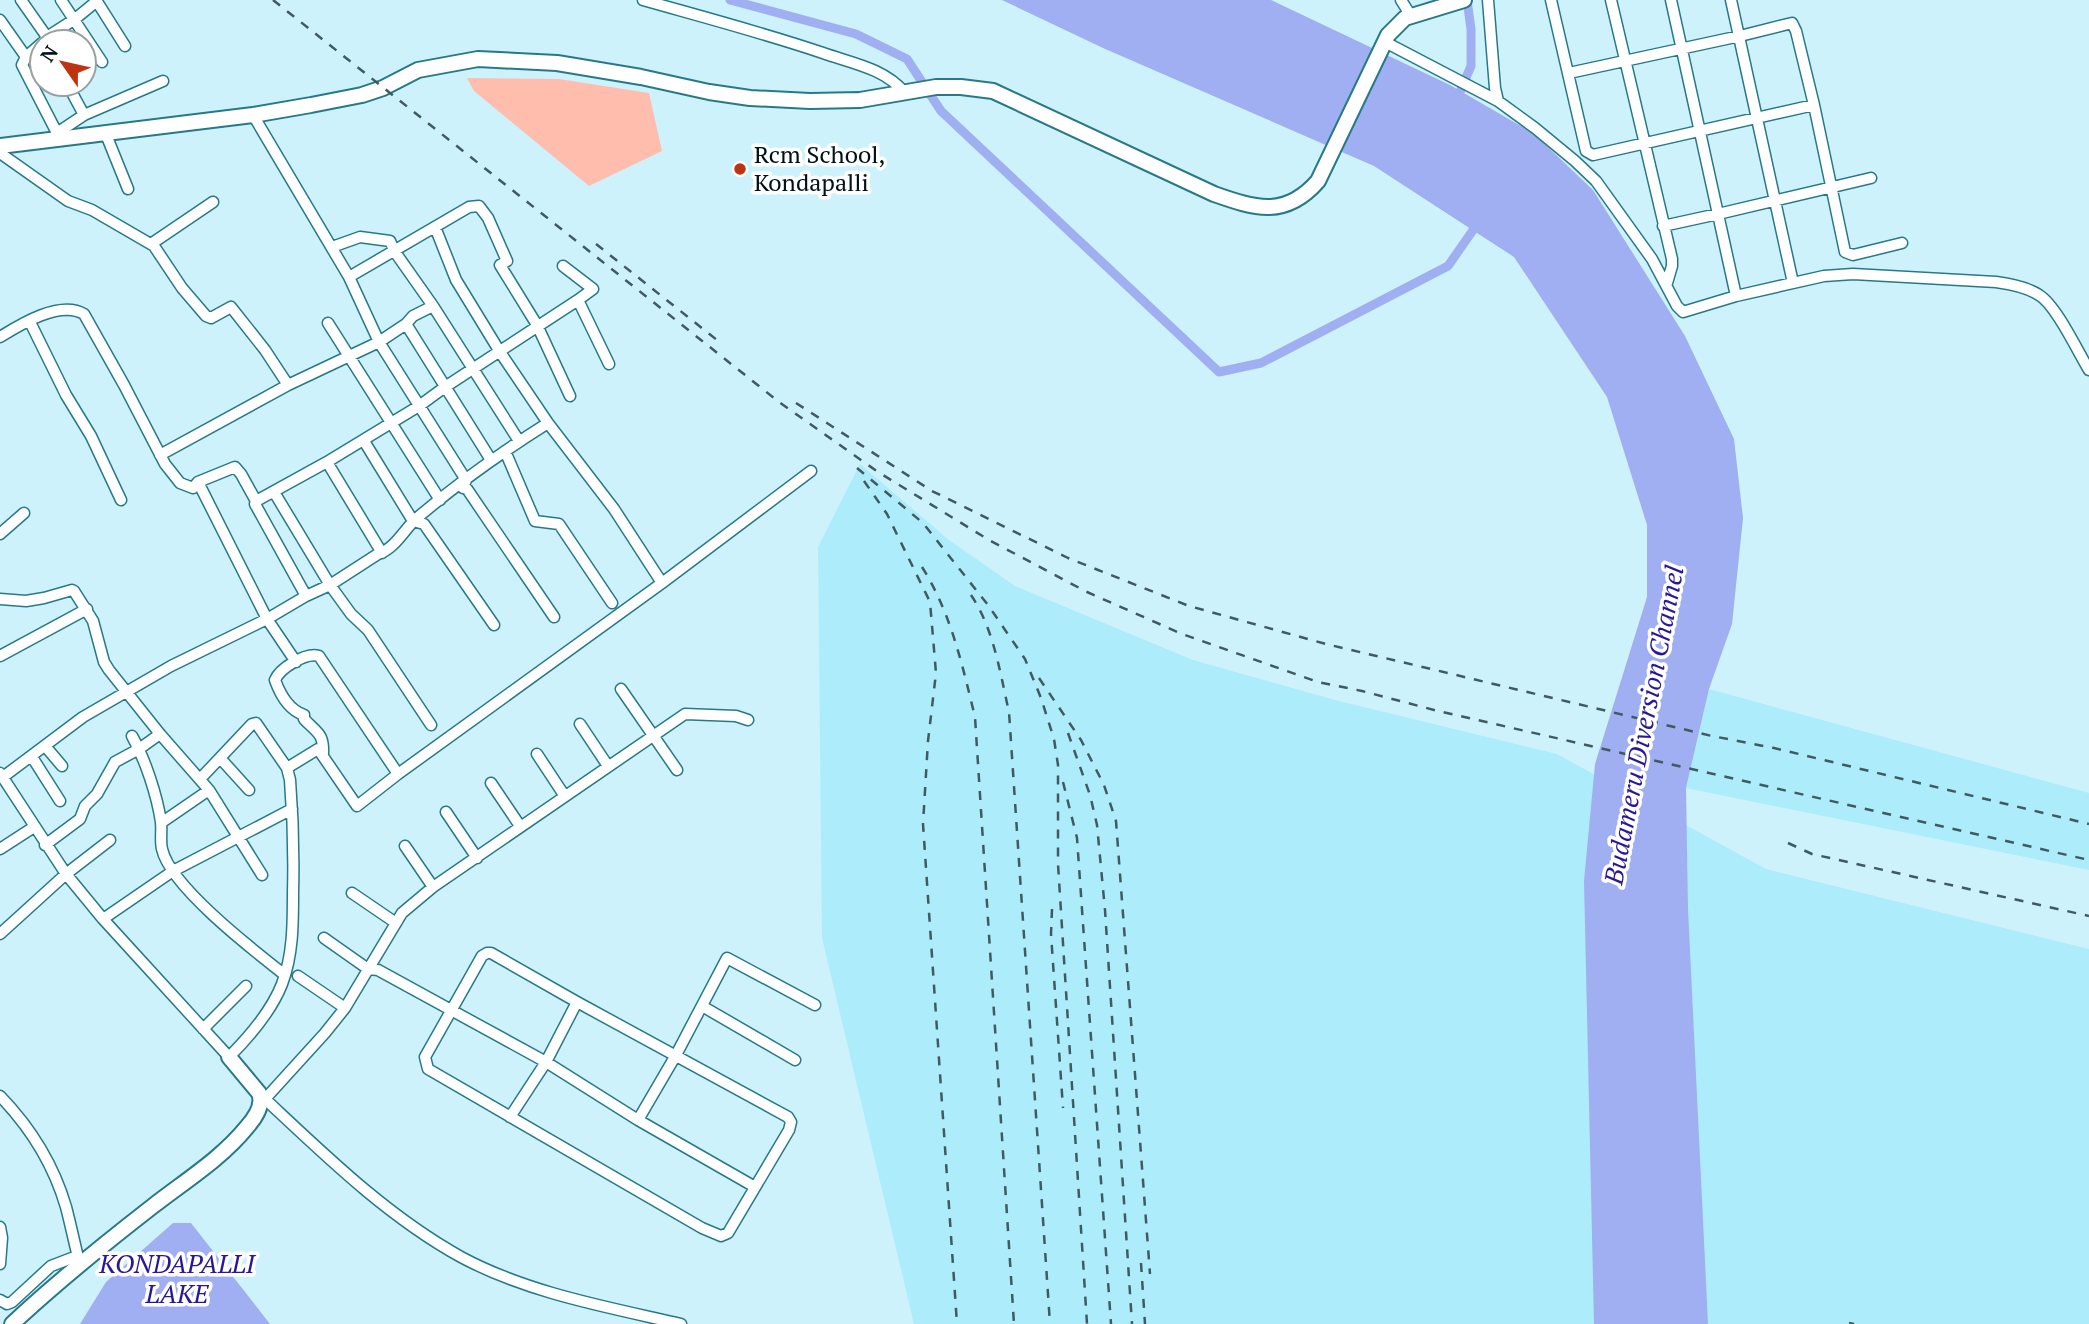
<svg xmlns="http://www.w3.org/2000/svg" width="2089" height="1324" viewBox="0 0 2089 1324" font-family="'PT Serif',serif">
	<style>
		.built { fill: #adecfb }
		.green { fill: #ffbdad }
		.water { fill: #a0aff1 }
		.lines { fill: none; stroke-linecap: round; stroke-linejoin: round }
		.canal { stroke: #a0aff1; stroke-width: 9 }
		.street-casing { stroke: #27798a; stroke-width: 13 }
		.secondary-casing { stroke: #27798a; stroke-width: 18 }
		.street { stroke: #fff; stroke-width: 10 }
		.secondary { stroke: #fff; stroke-width: 14 }
		.rail { stroke: #415960; stroke-width: 2.5; stroke-dasharray: 9 9; stroke-linecap: butt }
		.poi-dot { fill: #be3410; stroke: #fff; stroke-width: 2.5 }
		.labels { text-anchor: middle; stroke-width: 7; stroke-linejoin: round; paint-order: stroke }
		.poi-label { font-size: 24px; fill: #001217; stroke: #fff; text-anchor: start }
		.water-label { font-size: 26px; font-style: italic; fill: #261899; stroke: #fff }
	</style>
	<rect width="100%" height="100%" fill="#cdf2fb"/>
	<path class="built" d="M 860,464 L 949,540 L 1015,586 L 1193,660 L 1335,700 L 1557,754 L 1766,869 L 2089,949 L 2089,1324 L 914,1324 L 822,938 L 818,547 Z
		M 1709,689 L 2089,793 L 2089,870 L 1686,788 Z"/>
	<path class="green" d="M 467,78 L 559,79 L 649,93 L 662,151 L 589,186 L 474,91 Z"/>
	<path class="water" d="M 1002,0 L 1271,0 L 1450,85 L 1533,133 L 1593,190 L 1685,336 L 1734,439 L 1743,518 L 1732,624 L 1709,689 L 1686,788 L 1688,909 L 1708,1324 L 1594,1324 L 1584,881 L 1595,764 L 1647,597 L 1647,525 L 1607,397 L 1514,257 L 1374,166 L 1103,48 Z
		M 173,1223 L 191,1223 L 270,1324 L 80,1324 L 106,1282 Z"/>
	<g class="lines">
		<path class="canal" d="M 730,0 L 856,34 L 907,59 L 941,111 L 1219,372 L 1261,363 L 1448,266 L 1478,223
			M 1456,101 L 1471,66 L 1471,29 L 1467,0"/>
		<g class="street-casing">
			<path id="street" d="M 21,0 L 47,37
				M 61,0 L 102,62
				M 96,0 L 125,46
				M 643,0 C 703,17 764,33 823,53 C 851,63 884,68 904,92
				M 1401,0 L 1411,16
				M 1488,0 L 1495,88 L 1498,101
				M 1551,0 L 1586,151 L 1593,155 L 1814,105
				M 1611,0 L 1672,259 L 1672,266 L 1667,283
				M 1671,0 L 1736,296
				M 1731,0 L 1793,283
				M 0,20 L 26,57
				M 43,42 L 48,38 L 47,37 L 75,19 L 97,1
				M 1385,42 L 1498,101 L 1535,128 L 1575,161 L 1596,181 L 1652,259 L 1677,306 L 1683,312 L 1736,296 L 1824,276 L 1853,274 L 1996,282 C 2011,284 2027,287 2039,295 C 2056,305 2078,352 2089,370
				M 42,43 L 26,57 L 22,65 L 57,133 L 61,137
				M 1569,73 L 1740,36 L 1792,23 L 1796,31 L 1814,105 L 1845,252 L 1853,255 L 1902,243
				M 73,84 L 70,89 L 84,115
				M 253,115 L 349,277 L 379,342 L 466,480 L 463,488 L 467,489 L 554,617
				M 105,132 L 128,189
				M 57,133 L 84,115 L 163,81
				M 0,153 L 68,201 L 92,210 L 154,246 L 182,288 L 206,316 L 211,318 L 231,307 L 265,350 L 288,385
				M 1663,226 L 1718,214 L 1871,178
				M 151,244 L 213,202
				M 332,247 L 360,237 L 390,241 L 395,252 L 433,306 L 519,441
				M 563,266 L 593,289 L 578,300
				M 349,277 L 469,207 L 479,206 L 488,218 L 507,261 L 500,265 L 537,325 L 570,396
				M 433,306 L 413,316 L 406,324 L 491,460
				M 30,322 L 66,395 L 91,436 L 121,500
				M 328,323 L 440,500
				M 0,337 C 21,324 60,300 84,314 L 124,385 L 165,464 L 180,483 L 193,488 L 198,482 L 235,467 L 241,474 L 256,501
				M 364,441 L 413,521 L 424,524 L 494,625
				M 505,451 L 535,521 L 559,524 L 612,603
				M 160,455 L 288,385 L 379,342 L 406,324
				M 198,482 L 267,619 L 296,662
				M 274,492 L 330,585 L 351,614 L 368,630 L 431,725
				M 0,534 L 24,513
				M 382,553 L 327,462 L 419,406 L 445,387 L 578,300 L 609,364
				M 662,583 L 811,471
				M 306,596 L 255,504 L 256,501 L 327,462
				M 0,599 L 26,601 L 44,598 L 72,590 L 74,591 L 93,621 L 104,662 L 109,670 L 160,734 L 209,790 L 262,875
				M 0,656 L 87,609
				M 621,689 L 677,770
				M 580,724 L 608,766
				M 132,736 C 145,759 157,795 161,822 C 162,831 160,841 162,849 C 170,886 253,950 285,975
				M 45,746 L 62,766
				M 323,754 C 324,733 317,733 304,719 L 304,715 C 289,710 280,694 275,680 C 280,668 306,652 319,656 L 398,774
				M 537,754 L 564,795
				M 32,757 L 60,801
				M 220,758 L 249,790
				M 287,768 L 318,749 L 357,806 L 398,774 L 662,583 L 614,509 L 548,423 L 500,352 L 456,280 L 435,227
				M 0,773 L 66,874 L 103,919 L 229,1057 C 250,1036 271,1012 282,984 C 293,955 293,924 293,893 C 294,856 293,818 290,780 L 287,768 L 256,723 L 252,724 L 200,779
				M 3,777 L 83,717 L 171,666 L 267,619 L 306,596 L 330,585 L 378,554 C 395,549 405,528 417,518 C 458,483 502,452 548,423
				M 491,783 L 520,826
				M 446,812 L 477,858
				M 161,823 L 209,790
				M 45,845 L 80,819 L 85,806 L 97,794 L 115,762 L 139,749 L 160,734
				M 405,846 L 433,887
				M 0,849 L 34,827
				M 352,893 L 396,923
				M 103,919 L 173,871 L 292,809
				M 0,934 L 66,874 L 110,840
				M 324,938 L 368,969 L 378,970 L 546,1062 L 638,1120 L 755,1187
				M 487,953 L 491,953 L 577,1002 L 788,1117 L 791,1122 L 789,1130 L 728,1233 L 721,1236 L 702,1228 L 428,1069 L 425,1057 L 482,956 Z
				M 298,976 L 345,1008
				M 702,1006 L 795,1060
				M 203,1029 L 246,986
				M 0,1096 C 30,1127 54,1166 66,1207 C 71,1226 75,1246 80,1265
				M 261,1099 L 265,1099 C 326,1156 387,1216 461,1257 C 528,1293 607,1307 681,1324
				M 265,1099 L 325,1033 L 345,1008 L 402,913 L 433,887 L 685,714 L 736,716 L 748,720
				M 510,1117 L 546,1062 L 577,1002
				M 638,1120 L 676,1055 L 727,958 L 815,1005
				M 0,1227 L 2,1238 L 0,1264
				M 0,1300 L 7,1304 L 12,1302 L 51,1266 L 77,1256"/>
		</g>
		<g class="secondary-casing">
			<path id="secondary" d="M 0,146 L 253,115 L 311,105 L 362,95 L 383,88 L 418,70 L 478,59 L 557,63 L 641,77 L 709,92 L 750,98 L 810,101 L 860,100 L 936,87 L 961,87 L 993,91 L 1214,194 C 1254,208 1285,219 1318,181 L 1388,35 L 1405,18 L 1464,0
				M 12,1324 C 57,1282 104,1244 153,1206 C 185,1181 221,1159 247,1127 C 255,1118 264,1105 259,1093 L 229,1057"/>
		</g>
		<use href="#street" class="street"/>
		<use href="#secondary" class="secondary"/>
		<path class="rail" d="M 273,0 L 779,402 L 878,472 L 989,540 L 1087,592 L 1182,634 L 1318,682 L 1362,691 L 1438,711 L 2089,860
			M 596,244 L 722,344
			M 796,403 L 932,491 L 1068,558 L 1189,606 L 1326,644 L 1712,736 L 1774,748 L 2089,824
			M 857,468 L 923,523 L 988,605 L 1025,659 L 1041,698 L 1054,739 L 1058,765 L 1058,864 L 1087,1324
			M 864,481 L 887,514 L 930,602 L 936,673 L 928,741 L 923,824 L 957,1324
			M 922,567 C 951,613 962,664 975,717 L 1014,1324
			M 971,595 C 994,629 1000,673 1009,712 L 1050,1324
			M 1039,678 L 1081,740 L 1104,785 L 1116,821 L 1150,1274
			M 1068,733 L 1090,795 L 1097,825 L 1105,910 L 1132,1324
			M 1063,782 L 1077,838 L 1111,1324
			M 1788,843 L 1812,854 L 2089,916
			M 1052,909 L 1051,934 L 1063,1108
			M 1141,1263 L 1145,1324
			M 1849,1323 L 1854,1324"/>
	</g>
	<circle class="poi-dot" cx="740" cy="169" r="7"/>
	<g class="labels">
		<g class="poi-label">
			<text x="754" y="163">Rcm School,<tspan x="754" dy="28">Kondapalli</tspan></text>
		</g>
		<g class="water-label">
			<text transform="translate(1644 725) rotate(-79)" y="9">Budameru Diversion Channel</text>
			<text x="177" y="1273">KONDAPALLI<tspan x="177" dy="30">LAKE</tspan></text>
		</g>
	</g>
	<g transform="translate(63 63) rotate(304)"><circle r="33" fill="#ffffff" stroke="#99a0a2" stroke-width="2"/>
	<path d="M0-5L12 26L0 18L-12 26Z" fill="#be3410"/>
	<text y="-10" font-size="19" font-weight="bold" text-anchor="middle" fill="#001217">N</text>
	</g>
</svg>
